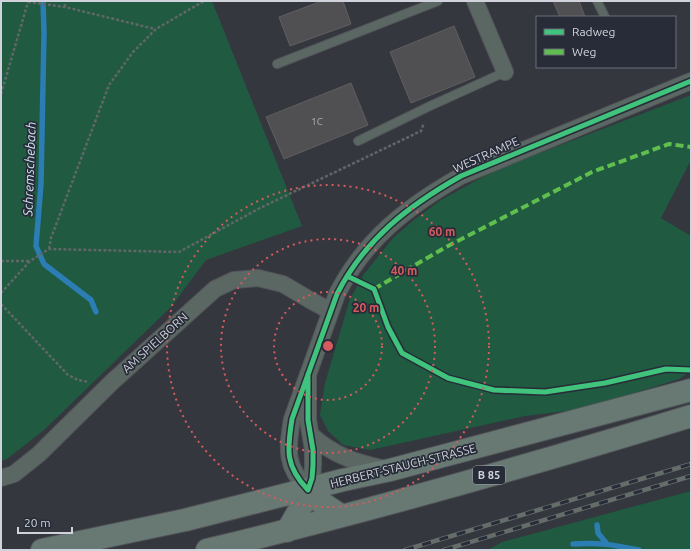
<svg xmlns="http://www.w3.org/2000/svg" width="692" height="551" viewBox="0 0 692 551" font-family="Ubuntu,sans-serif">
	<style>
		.green { fill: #1f5a41 }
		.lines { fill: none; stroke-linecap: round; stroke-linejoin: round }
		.stream { stroke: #2b7db4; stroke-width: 5.5 }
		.building { fill: #504f51; stroke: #605e60 }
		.lane-casing { stroke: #525459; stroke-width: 10 }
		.street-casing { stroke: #525459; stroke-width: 18 }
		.primary-casing { stroke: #525459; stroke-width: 24 }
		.path { stroke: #606766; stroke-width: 2.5; stroke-dasharray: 3 2; stroke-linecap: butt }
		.lane { stroke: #5a6762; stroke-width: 8 }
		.street { stroke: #5a6762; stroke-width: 16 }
		.primary { stroke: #677972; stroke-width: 22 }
		.rail-casing { stroke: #656d6b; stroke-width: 4.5 }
		.rail { stroke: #272c38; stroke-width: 3; stroke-dasharray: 9; stroke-linecap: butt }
		.quiet { stroke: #5fbe4e; stroke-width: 4; stroke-dasharray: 8 4; stroke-linecap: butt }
		.cycleway-casing { stroke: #272c38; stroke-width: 8 }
		.cycleway { stroke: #40c37c; stroke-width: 5 }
		.ring { fill: none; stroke: #d45b5e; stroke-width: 2; stroke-dasharray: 2 4 }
		.labels { text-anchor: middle; stroke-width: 3.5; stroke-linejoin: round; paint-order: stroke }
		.number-label { font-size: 10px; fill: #b0b2b8 }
		.shield { fill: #272c38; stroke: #9da1aa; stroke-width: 1 }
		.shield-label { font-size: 11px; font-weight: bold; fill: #d0d3db }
		.street-label { font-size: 12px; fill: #d0d3db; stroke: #272c38 }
		.water-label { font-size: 13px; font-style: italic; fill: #d1e5f5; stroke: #272c38 }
		.centre { fill: #d45b5e; stroke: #272c38; stroke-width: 2 }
		.ring-label { font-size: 12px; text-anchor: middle; font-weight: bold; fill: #d45b5e; stroke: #272c38; stroke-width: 3.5; stroke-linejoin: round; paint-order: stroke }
	</style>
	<rect width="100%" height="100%" fill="#35373e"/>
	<path class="green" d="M 1,1 L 212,1 L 302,226 L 206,260 L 171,307 L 44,430 L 7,459 L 1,461 Z
		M 691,95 L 691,160 L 661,218 L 691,236 L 691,371 L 679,379 L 583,409 L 525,416 L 370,450 L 343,445 L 328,431 L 320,415 L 325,383 L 350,299 L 364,274 L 393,238 L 415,219 L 441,200 L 477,180 L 506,166 Z
		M 691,491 L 691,550 L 488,550 L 502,542 Z"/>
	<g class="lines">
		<path class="stream" d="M 43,1 L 44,33 L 41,184 L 36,246 L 44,264 L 91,300 L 96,312
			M 597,525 L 598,533 L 607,544
			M 573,544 C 598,542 614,545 639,550"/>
	</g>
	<path class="building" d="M 322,1 L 343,1 L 351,24 L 290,46 L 279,17 Z
		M 553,1 L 579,1 L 585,17 L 560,17 Z
		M 454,26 L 475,77 L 411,103 L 390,52 Z
		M 351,83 L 368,125 L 284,159 L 266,117 Z"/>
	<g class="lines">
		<g class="lane-casing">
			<path id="lane" d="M 597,1 L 605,17
				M 277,64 L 438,1
				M 358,141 L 430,106 L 505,72"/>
		</g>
		<g class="street-casing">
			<path id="street" d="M 475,1 L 505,72
				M 308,374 L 308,420 L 313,450 L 313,465 L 312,478 L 308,490 C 285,466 287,450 292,419 L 337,294 C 365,239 408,206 461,176 L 691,81
				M 311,435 C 334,456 355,462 385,469
				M 1,478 L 14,474 L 39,454 L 112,382 L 215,289 L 234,280 L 258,278 L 283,284 L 310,300 L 330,311"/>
		</g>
		<g class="primary-casing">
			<path id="primary" d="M 308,490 L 319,501 L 342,516
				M 287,531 L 302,505 L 308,490
				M 42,550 L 185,520 L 343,480 L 390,470 L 691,390
				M 207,550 C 370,511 531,465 691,416"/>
		</g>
		<path class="path" d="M 28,2 L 65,7 L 155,29
			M 65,7 L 65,1
			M 1,94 L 28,2
			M 49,249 L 51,238 L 109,85 L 133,52 L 156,29 L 204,1
			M 1,261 L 29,261
			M 1,293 L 30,261 L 49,249 L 179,252 L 260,208 L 421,131 L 424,123
			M 1,304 L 68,375 L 78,380 L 89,382"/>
		<use href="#lane" class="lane"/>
		<use href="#street" class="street"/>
		<use href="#primary" class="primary"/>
		<g class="rail-casing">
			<path id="rail" d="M 405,550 L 691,464
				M 444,550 L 691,476"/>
		</g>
		<use href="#rail" class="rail"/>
		<path class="quiet" d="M 374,289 L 446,247 L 592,172 L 669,144 L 691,147"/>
		<g class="cycleway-casing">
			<path id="cycleway" d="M 347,276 L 374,289 L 388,327 L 402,353 L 448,378 L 494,390 L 545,392 L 605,383 L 666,369 L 691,370
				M 308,374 L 308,420 L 313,450 L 313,465 L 312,478 L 308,490 C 285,466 287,450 292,419 L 337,294 C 365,239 408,206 461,176 L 691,81"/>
		</g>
		<use href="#cycleway" class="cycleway"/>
	</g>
	<g class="ring">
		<circle cx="328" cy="346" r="54"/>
		<circle cx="328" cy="346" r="107"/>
		<circle cx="328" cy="346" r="161"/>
	</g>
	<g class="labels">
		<g class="number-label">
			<text x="317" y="125">1C</text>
		</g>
		<rect class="shield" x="473" y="466" width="32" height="18" rx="3"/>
		<g class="shield-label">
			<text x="489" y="479">B 85</text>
		</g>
		<g class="street-label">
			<text transform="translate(486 155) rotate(-24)" y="4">WESTRAMPE</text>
			<text transform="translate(155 343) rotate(-42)" y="4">AM SPIELBORN</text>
			<text transform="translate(403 466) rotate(-14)" y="4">HERBERT-STAUCH-STRASSE</text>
		</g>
		<g class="water-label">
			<text transform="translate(29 169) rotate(-88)" y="5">Schremschebach</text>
		</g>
	</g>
	<circle cx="328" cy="346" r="6" class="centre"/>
	<g class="ring-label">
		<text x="442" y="236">60 m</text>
		<text x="404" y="275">40 m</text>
		<text x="366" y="312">20 m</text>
	</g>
	<rect width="692" height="551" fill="none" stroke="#d0d3db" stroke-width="4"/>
	<rect x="536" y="16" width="140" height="52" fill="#272c38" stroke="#6b6f79"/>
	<rect x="544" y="29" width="20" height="6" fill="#40c37c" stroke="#6b6f79"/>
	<text x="572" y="36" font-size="12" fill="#d0d3db">Radweg</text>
	<rect x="544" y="49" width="20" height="6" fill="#5fbe4e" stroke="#6b6f79"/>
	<text x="572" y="56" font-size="12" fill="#d0d3db">Weg</text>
	<path d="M18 527v6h54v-6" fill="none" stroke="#d0d3db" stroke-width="2"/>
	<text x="24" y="527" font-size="12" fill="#d0d3db" stroke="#272c38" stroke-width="3" paint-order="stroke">20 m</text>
</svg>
